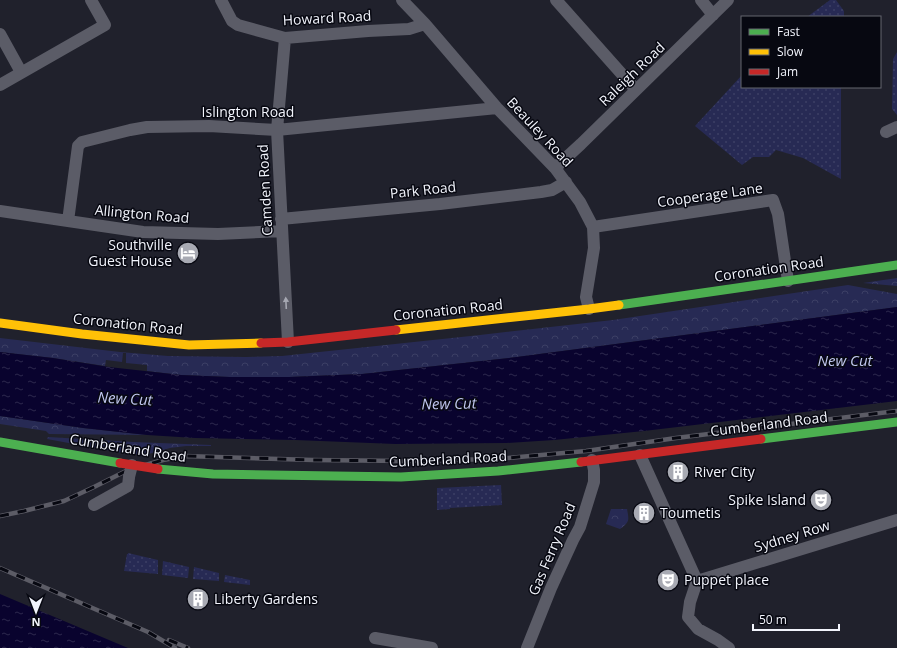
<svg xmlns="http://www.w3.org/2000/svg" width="897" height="648" viewBox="0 0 897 648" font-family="'Open Sans',sans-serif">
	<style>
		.grass { fill: url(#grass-dots) }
		.forest { fill: url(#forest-crowns) }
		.water { fill: url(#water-ripples) }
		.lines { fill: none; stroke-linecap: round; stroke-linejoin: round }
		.street { stroke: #5b5c67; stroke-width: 12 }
		.fast { stroke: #4caf50; stroke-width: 9 }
		.slow { stroke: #ffc107; stroke-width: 9 }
		.jam { stroke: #c62828; stroke-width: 9 }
		.rail-casing { stroke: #5c5c66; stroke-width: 4.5 }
		.rail { stroke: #070811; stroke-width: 3; stroke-dasharray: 9; stroke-linecap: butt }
		.street-bridge { stroke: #5b5c67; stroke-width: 12 }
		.jam-bridge { stroke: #c62828; stroke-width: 9 }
		.oneway { fill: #a6a8b2 }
		.labels { text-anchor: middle; stroke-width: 3; stroke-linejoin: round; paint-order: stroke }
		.street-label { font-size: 14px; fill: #f2f4fc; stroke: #070811 }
		.poi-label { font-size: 14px; fill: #f2f4fc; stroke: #070811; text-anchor: start }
		.water-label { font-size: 15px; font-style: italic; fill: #c1c7f0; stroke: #070811 }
	</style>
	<defs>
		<pattern id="grass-dots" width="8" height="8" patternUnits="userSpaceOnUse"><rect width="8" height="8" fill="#272a54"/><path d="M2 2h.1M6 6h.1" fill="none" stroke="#3c3f65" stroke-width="1.8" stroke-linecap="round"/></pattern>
		<pattern id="forest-crowns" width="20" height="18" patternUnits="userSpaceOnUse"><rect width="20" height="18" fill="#272a54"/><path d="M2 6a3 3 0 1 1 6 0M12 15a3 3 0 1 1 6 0" fill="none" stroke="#3c3f65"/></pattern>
		<pattern id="water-ripples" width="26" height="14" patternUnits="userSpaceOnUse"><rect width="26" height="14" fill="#09032e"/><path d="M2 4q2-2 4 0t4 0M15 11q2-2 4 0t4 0" fill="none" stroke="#2d284d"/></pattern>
	</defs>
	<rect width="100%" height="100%" fill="#20212c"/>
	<path class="grass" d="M 830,0 L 836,0 L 844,11 L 844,17 L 807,17 Z
		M 897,52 L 897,115 L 892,109 L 893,59 Z
		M 742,75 L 742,87 L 841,87 L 841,179 L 803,158 L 776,150 L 769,157 L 753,157 L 742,165 L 695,126 Z
		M 501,485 L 502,505 L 450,508 L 450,509 L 437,510 L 437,488 Z
		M 128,553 L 158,560 L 158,574 L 124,571 L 127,554 L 128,554 Z
		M 163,561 L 189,567 L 188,578 L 162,575 Z
		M 194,567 L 219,573 L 219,581 L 193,579 Z
		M 225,575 L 250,580 L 250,585 L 224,582 Z"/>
	<path class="forest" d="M 897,278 L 897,286 L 863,283 Z
		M 848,285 L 897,294 L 897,307 L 509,358 L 362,374 L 289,377 L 230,377 L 181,375 L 147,371 L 147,365 L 126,363 L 126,353 L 123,353 L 122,362 L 106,360 L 105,366 L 53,358 L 0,352 L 0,338 L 120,352 L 168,356 L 246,357 L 282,356 L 480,335 L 613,320 Z
		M 0,416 L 83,428 L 147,435 L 49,434 L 46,431 L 0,424 Z
		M 48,437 L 133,442 L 211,445 L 211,446 L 186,446 L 170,448 L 145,455 L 123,453 L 47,439 Z
		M 611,509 L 627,509 C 629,520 630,522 620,529 L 606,524 Z"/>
	<path class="water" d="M 897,307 L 897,401 L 644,431 L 554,440 L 506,443 L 395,444 L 295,440 L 195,438 L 147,435 L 83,428 L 0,416 L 0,352 L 53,358 L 109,367 L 181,375 L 230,377 L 289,377 L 362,374 L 509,358 Z
		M 0,594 L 128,648 L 0,648 Z"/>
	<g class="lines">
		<path class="street" d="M 221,0 L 232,21 L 238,25 L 285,38 L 368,31 L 409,29 L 425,24
			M 402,0 L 425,24 L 497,108 L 555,168 L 580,202 L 593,227 L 594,248 L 586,297 L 589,309
			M 556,0 L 636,90
			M 701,0 L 713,15
			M 0,34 L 21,72
			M 285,38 L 277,130 L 288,342
			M 0,85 L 105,25 L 91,0
			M 886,132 L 897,127
			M 555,168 L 581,144 L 728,0
			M 0,211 L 68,221 L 143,232 L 218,234 L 282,231
			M 281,219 L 440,204 L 541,192 L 552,190 L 566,182
			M 68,221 L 78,146 L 82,142 L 130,130 L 147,127 L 209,126 L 277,130 L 497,108
			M 593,227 L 773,200 L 778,214 L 788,281
			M 640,455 L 697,581 L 690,602 L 688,617 L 698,629 L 718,640 L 729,648
			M 94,505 L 128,486 L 129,477
			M 697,581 L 897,520
			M 375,638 L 432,648
			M 527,648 L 551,588 L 573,540 L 580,527 L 594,482 L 594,470 L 592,460"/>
		<path class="fast" d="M 619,305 L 897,265
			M 761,439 L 897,422
			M 0,442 L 120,463
			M 158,469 L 213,474 L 401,477 L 498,471 L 581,462"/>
		<path class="slow" d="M 0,323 L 82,334 L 189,345 L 261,343
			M 396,330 L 589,309 L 619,305"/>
		<path class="jam" d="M 261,343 L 288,342 L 396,330
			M 581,462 L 761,439"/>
		<g class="rail-casing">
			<path id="rail" d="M 0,516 L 24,511 L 64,501 L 94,487 L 128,470 L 163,460 L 185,456 L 313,460 L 405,461 L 496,459 L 586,451 L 676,438 L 897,411
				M 0,568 L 148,632 L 175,648
				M 169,640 L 188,648"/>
		</g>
		<use href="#rail" class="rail"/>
		<path class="street-bridge" d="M 129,477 L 132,465"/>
		<path class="jam-bridge" d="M 120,463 L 158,469"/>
	</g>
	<defs><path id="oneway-solid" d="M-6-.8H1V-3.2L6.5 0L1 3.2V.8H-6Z"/></defs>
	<use class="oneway" href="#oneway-solid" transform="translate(286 303) rotate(-93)"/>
	<defs>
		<g id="hotel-disc" transform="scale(1.15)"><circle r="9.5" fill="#a8aab3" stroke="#070811"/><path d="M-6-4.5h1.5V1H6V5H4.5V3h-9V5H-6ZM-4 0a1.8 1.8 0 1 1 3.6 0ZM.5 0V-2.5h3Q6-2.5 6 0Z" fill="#fff"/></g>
		<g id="building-disc" transform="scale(1.15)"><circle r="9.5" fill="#a8aab3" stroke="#070811"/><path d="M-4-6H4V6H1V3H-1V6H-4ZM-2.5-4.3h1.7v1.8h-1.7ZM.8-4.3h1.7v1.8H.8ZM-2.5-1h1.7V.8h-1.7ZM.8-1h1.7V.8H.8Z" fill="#fff"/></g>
		<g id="theatre-disc" transform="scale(1.15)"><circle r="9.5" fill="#a8aab3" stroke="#070811"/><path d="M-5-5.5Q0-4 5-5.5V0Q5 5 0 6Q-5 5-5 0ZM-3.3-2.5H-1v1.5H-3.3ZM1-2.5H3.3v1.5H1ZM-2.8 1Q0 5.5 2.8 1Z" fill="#fff"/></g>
	</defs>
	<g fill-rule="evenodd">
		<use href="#hotel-disc" x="188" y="253"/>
		<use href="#building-disc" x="678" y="472"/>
		<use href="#theatre-disc" x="821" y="500"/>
		<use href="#building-disc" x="644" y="513"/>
		<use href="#theatre-disc" x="668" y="580"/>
		<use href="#building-disc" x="198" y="599"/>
	</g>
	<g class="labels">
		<g class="street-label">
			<text transform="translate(327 18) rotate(-3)" y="5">Howard Road</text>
			<text transform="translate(632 74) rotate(-44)" y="5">Raleigh Road</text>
			<text x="248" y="117">Islington Road</text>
			<text transform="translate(540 132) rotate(47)" y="5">Beauley Road</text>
			<text transform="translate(265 190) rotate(-93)" y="5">Camden Road</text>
			<text transform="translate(423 190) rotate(-6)" y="5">Park Road</text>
			<text transform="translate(710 195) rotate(-8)" y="5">Cooperage Lane</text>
			<text transform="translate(142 214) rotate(5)" y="5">Allington Road</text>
			<text transform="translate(769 269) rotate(-8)" y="5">Coronation Road</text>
			<text transform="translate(448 310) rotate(-6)" y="5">Coronation Road</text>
			<text transform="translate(128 324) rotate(6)" y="5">Coronation Road</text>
			<text transform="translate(769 424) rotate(-7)" y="5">Cumberland Road</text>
			<text transform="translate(128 448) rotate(9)" y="5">Cumberland Road</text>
			<text transform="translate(448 459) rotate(-3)" y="5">Cumberland Road</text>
			<text transform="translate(792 536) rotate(-17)" y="5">Sydney Row</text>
			<text transform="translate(552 549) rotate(-67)" y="5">Gas Ferry Road</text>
		</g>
		<g class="poi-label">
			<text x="172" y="250" text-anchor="end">Southville<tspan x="172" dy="16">Guest House</tspan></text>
			<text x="694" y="477">River City</text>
			<text x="806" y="505" text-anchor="end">Spike Island</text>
			<text x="660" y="518">Toumetis</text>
			<text x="684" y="585">Puppet place</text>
			<text x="214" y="604">Liberty Gardens</text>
		</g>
		<g class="water-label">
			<text x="845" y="366">New Cut</text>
			<text transform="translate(125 399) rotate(3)" y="5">New Cut</text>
			<text transform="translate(449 404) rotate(-1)" y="5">New Cut</text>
		</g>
	</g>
	<rect x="741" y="16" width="140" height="72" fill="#070811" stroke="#65666f"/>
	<rect x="749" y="29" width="20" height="6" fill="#4caf50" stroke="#65666f"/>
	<text x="777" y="36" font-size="12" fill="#f2f4fc">Fast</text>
	<rect x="749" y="49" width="20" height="6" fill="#ffc107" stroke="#65666f"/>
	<text x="777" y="56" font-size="12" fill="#f2f4fc">Slow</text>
	<rect x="749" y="69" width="20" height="6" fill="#c62828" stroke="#65666f"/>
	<text x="777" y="76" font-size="12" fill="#f2f4fc">Jam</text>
	<g transform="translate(36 612) rotate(180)" stroke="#070811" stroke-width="3" paint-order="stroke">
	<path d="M0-3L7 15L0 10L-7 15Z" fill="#f2f4fc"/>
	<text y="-6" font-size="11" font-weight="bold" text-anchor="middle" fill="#f2f4fc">N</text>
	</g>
	<path d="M753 624v6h86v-6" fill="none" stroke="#f2f4fc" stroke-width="2"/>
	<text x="759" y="624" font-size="12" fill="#f2f4fc" stroke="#070811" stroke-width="3" paint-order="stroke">50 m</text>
</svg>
